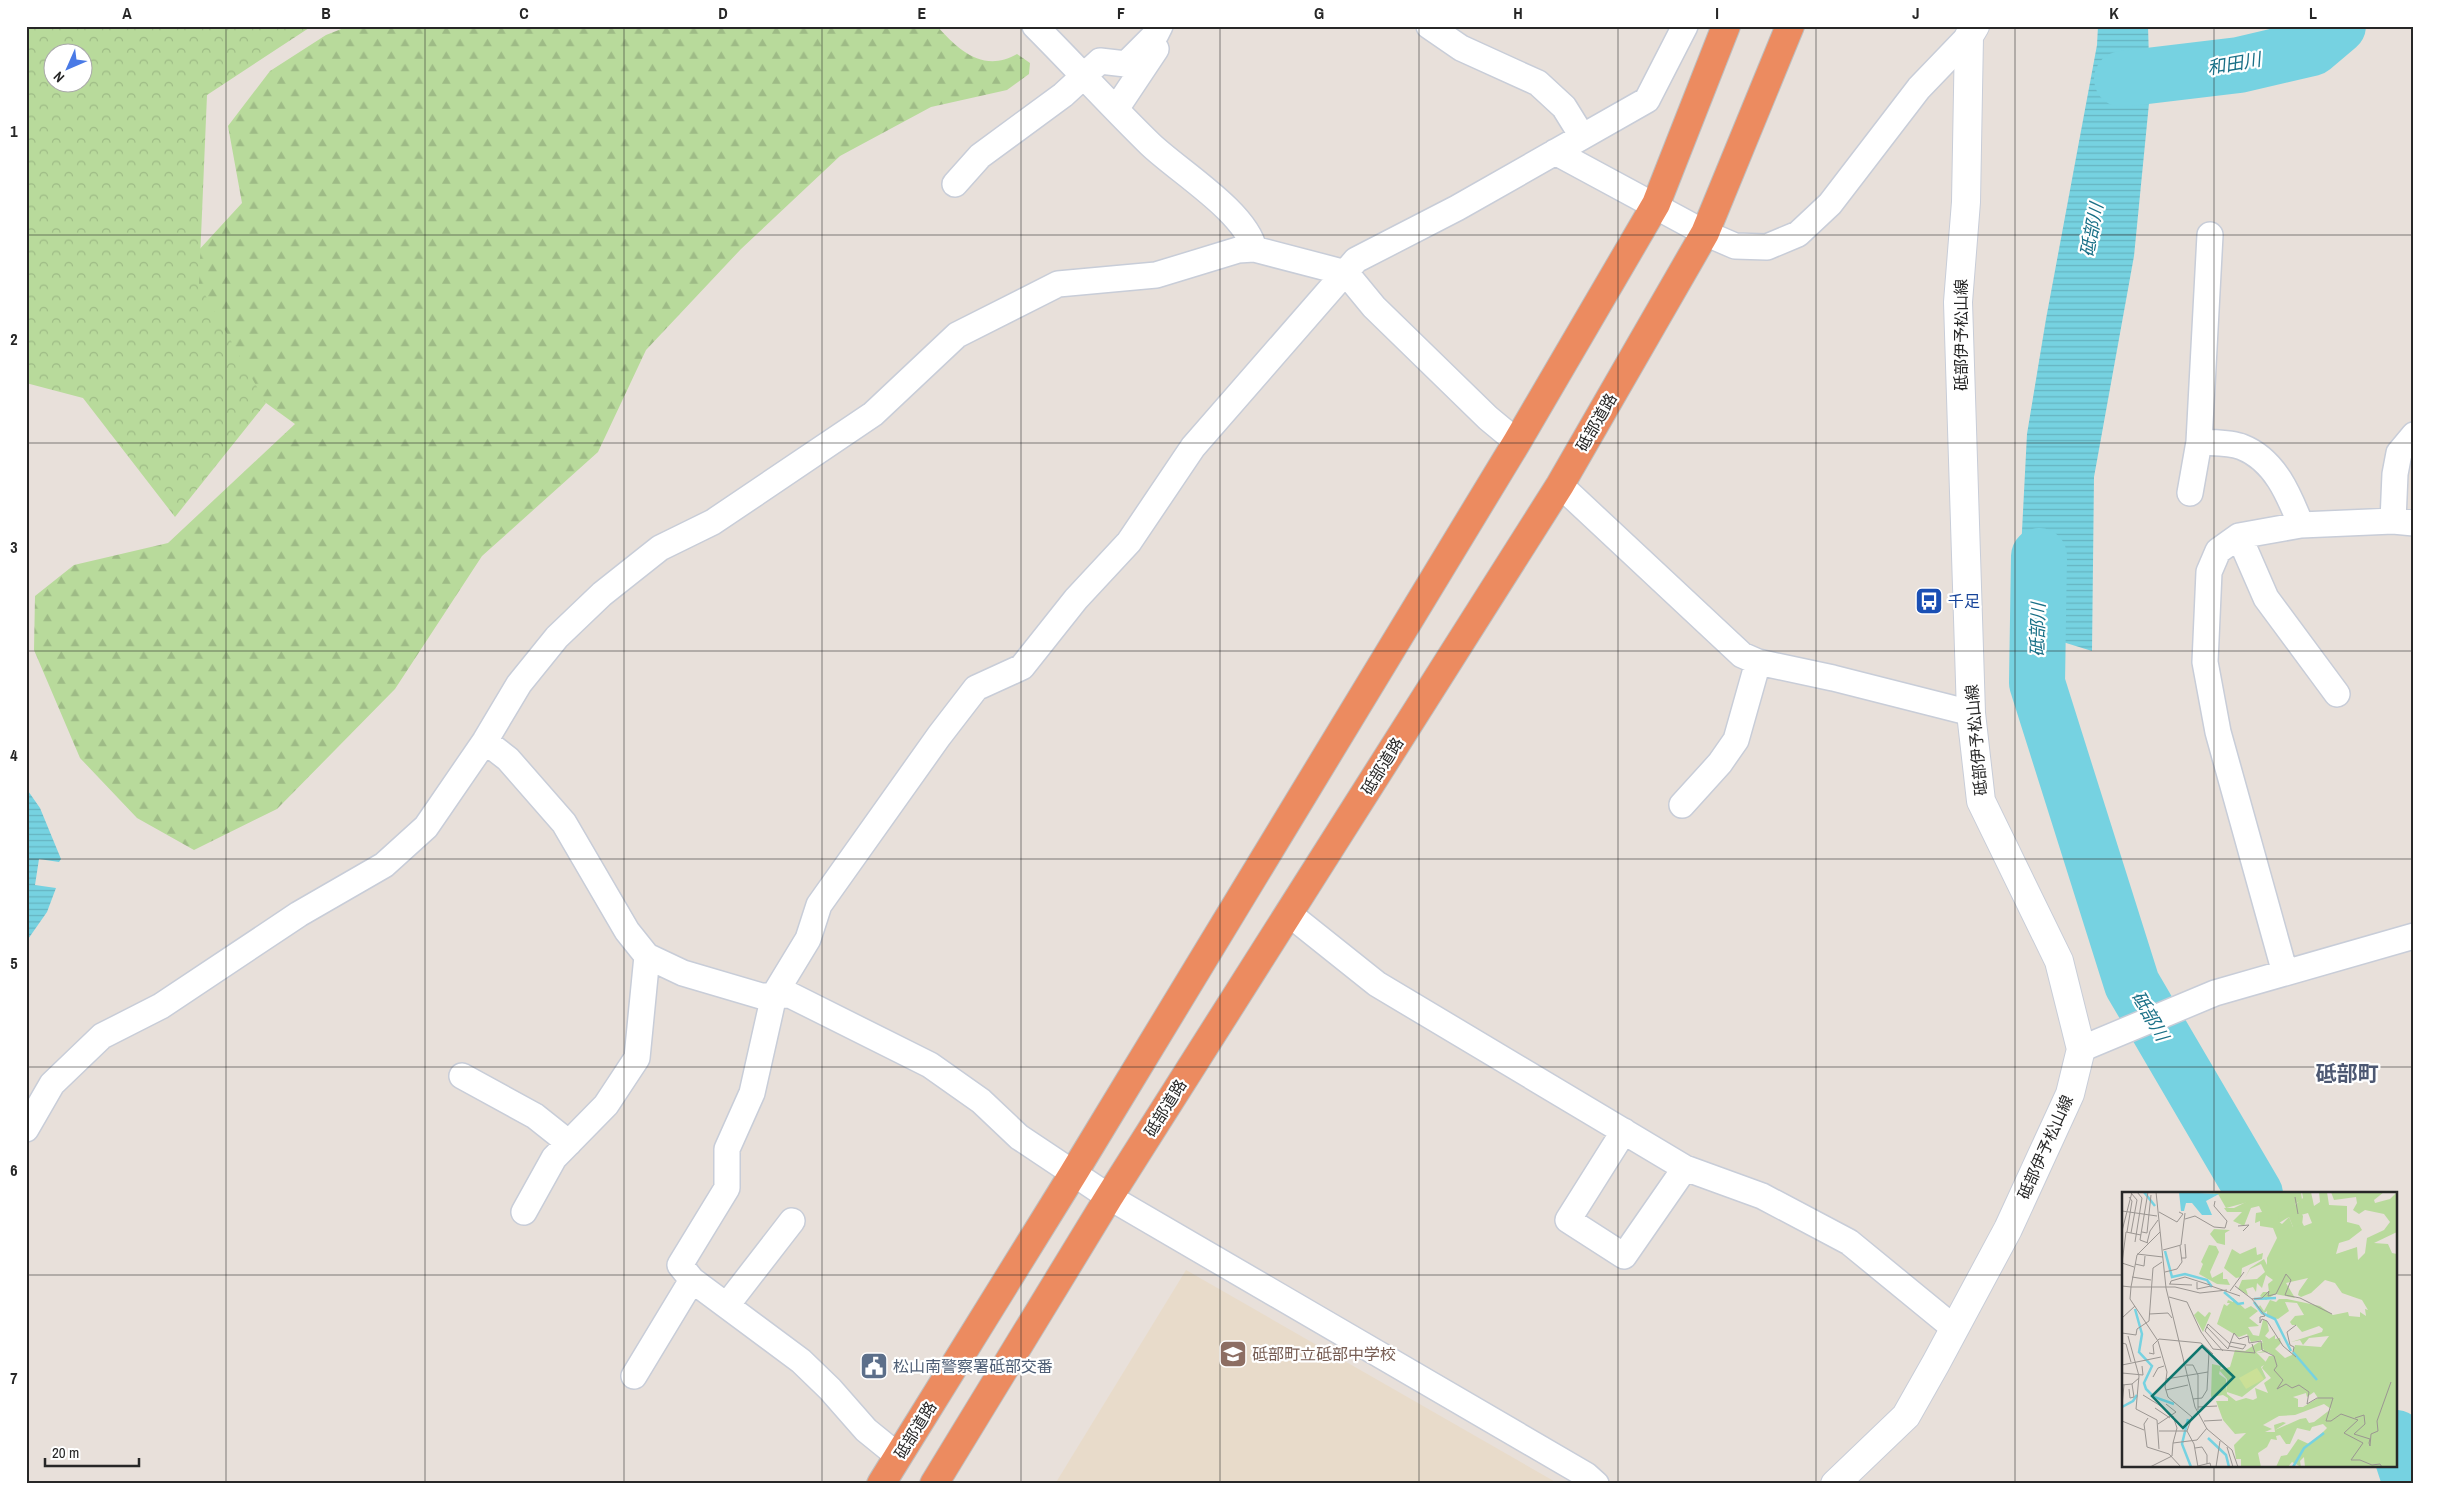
<svg xmlns="http://www.w3.org/2000/svg" width="2440" height="1510" viewBox="0 0 2440 1510" font-family="'Archivo Narrow','Noto Sans JP',sans-serif">
	<style>
		.education { fill: #e8dbca }
		.forest { fill: url(#forest-firs) }
		.park { fill: url(#park-crowns); fill-rule: evenodd }
		.water { fill: url(#water-rules) }
		.lines { fill: none; stroke-linecap: round; stroke-linejoin: round }
		.river { stroke: #76d2e1; stroke-width: 56 }
		.street-casing { stroke: #c8cdd8; stroke-width: 28 }
		.secondary-casing { stroke: #c8cdd8; stroke-width: 30 }
		.highway-casing { stroke: #bebebe; stroke-width: 30 }
		.street { stroke: #fff; stroke-width: 25 }
		.secondary { stroke: #fff; stroke-width: 28 }
		.highway { stroke: #ec8b60; stroke-width: 28 }
		.grid { fill: none; stroke: #272727; stroke-width: 1; stroke-opacity: 0.55 }
		.labels { text-anchor: middle; stroke-width: 4.5; stroke-linejoin: round; paint-order: stroke }
		.street-label { font-size: 16px; fill: #272727; stroke: #fff }
		.transit-label { font-size: 16px; fill: #164399; stroke: #fff; text-anchor: start }
		.education-label { font-size: 16px; fill: #785e54; stroke: #fff; text-anchor: start }
		.service-label { font-size: 16px; fill: #4e5e75; stroke: #fff; text-anchor: start }
		.water-label { font-size: 18px; font-style: italic; fill: #1a7087; stroke: #fff }
		.district-label { font-size: 21px; font-weight: bold; fill: #4d5872; stroke: #fff }
		.inset-river { fill: none; stroke: #76d2e1; stroke-width: 2.5 }
		.inset-road { fill: none; stroke: #9b9692; stroke-width: 1 }
		.view { fill: #0f766e; fill-opacity: 0.15; stroke: #0f766e; stroke-width: 2.5 }
		.inset-edge { fill: none; stroke: #272727; stroke-width: 2.5 }
		.neatline { fill: none; stroke: #272727; stroke-width: 2 }
		.grid-label { font-size: 16px; text-anchor: middle; font-weight: bold; fill: #272727 }
	</style>
	<defs>
		<pattern id="forest-firs" width="22" height="20" patternUnits="userSpaceOnUse" patternTransform="scale(1.25)"><rect width="22" height="20" fill="#b8da9b"/><path d="M5 1l3.5 6h-7zM16 11l3.5 6h-7z" fill="#9ebb86"/></pattern>
		<pattern id="park-crowns" width="20" height="18" patternUnits="userSpaceOnUse" patternTransform="scale(1.25)"><rect width="20" height="18" fill="#b8da9b"/><path d="M2 6a3 3 0 1 1 6 0M12 15a3 3 0 1 1 6 0" fill="none" stroke="#9ebb86"/></pattern>
		<pattern id="water-rules" width="6" height="5" patternUnits="userSpaceOnUse" patternTransform="scale(1.25)"><rect width="6" height="5" fill="#76d2e1"/><path d="M0 2.5h6" fill="none" stroke="#66b4c1"/></pattern>
	</defs>
	<rect width="100%" height="100%" fill="#e8e0da"/>
	<path class="education" d="M 1186,1270 L 1559,1484 L 1055,1484 Z"/>
	<path class="forest" d="M 349,26 L 937,26 C 959,51 984,73 1017,54 L 1030,63 L 1029,74 L 1007,90 L 931,107 L 840,156 L 741,249 L 646,350 L 598,452 L 482,556 L 395,689 L 277,809 L 194,850 L 137,818 L 80,758 L 34,650 L 35,596 L 74,565 L 168,543 L 295,424 L 237,382 L 202,332 L 197,252 L 242,203 L 228,126 L 270,71 L 326,35 Z"/>
	<path class="park" d="M 26,26 L 312,26 L 207,95 L 199,284 L 266,403 L 175,517 L 83,398 L 26,383 ZM 52,52 L 82,52 L 82,82 L 52,82 Z"/>
	<path class="water" d="M 2098,26 L 2148,26 L 2150,93 L 2134,256 L 2094,477 L 2092,651 L 2017,628 L 2027,434 L 2046,319 L 2097,45 Z
		M 26,788 L 40,808 L 61,859 L 59,862 L 39,859 L 35,885 L 56,888 L 47,912 L 26,942 Z"/>
	<g class="lines">
		<path class="river" d="M 2122,79 L 2239,65 L 2312,48 L 2338,26
			M 2039,556 L 2037,683 L 2132,984 L 2255,1194
			M 2396,1438 L 2411,1484"/>
		<g class="street-casing">
			<path id="street" d="M 1035,26 C 1074,65 1111,106 1150,144 C 1178,171 1246,212 1254,249
				M 1429,26 L 1461,48 L 1538,83 L 1564,107 L 1582,136
				M 1116,109 L 1156,49
				M 1555,152 L 1705,233 L 1735,246 L 1767,247 L 1798,234 L 1830,204 L 1919,88 L 1969,36
				M 955,184 L 980,156 L 1063,95 L 1100,61 L 1126,64 L 1156,34 L 1160,26
				M 2199,442 C 2212,443 2230,442 2242,447 C 2275,460 2289,495 2301,525
				M 1560,485 L 1742,655 L 1758,662 L 1833,678 L 1971,713
				M 2190,493 L 2199,442 L 2210,235
				M 2393,521 L 2395,474 L 2399,453 L 2414,435
				M 2239,536 L 2266,598 L 2337,694
				M 485,741 L 508,759 L 564,823 L 627,931 L 647,956 L 683,973 L 761,996 L 790,995 L 930,1065 L 981,1101 L 1019,1137 L 1109,1197 L 1586,1475 L 1596,1484
				M 1682,805 L 1720,763 L 1736,740 L 1758,662
				M 1288,913 L 1377,984 L 1685,1168 L 1762,1196 L 1849,1242 L 1954,1328
				M 2285,973 L 2218,732 L 2205,662 L 2209,572 L 2218,551 L 2239,536 L 2301,525 L 2393,521 L 2414,523
				M 2081,1049 L 2215,993 L 2414,936
				M 462,1076 L 535,1116 L 569,1143
				M 26,1129 L 52,1084 L 102,1036 L 161,1006 L 299,914 L 384,865 L 426,827 L 485,741 L 519,684 L 557,637 L 602,594 L 660,548 L 713,522 L 873,414 L 957,335 L 1058,284 L 1156,275 L 1238,250 L 1254,249 L 1346,273 L 1374,307 L 1488,418 L 1517,442
				M 1624,1131 L 1568,1220 L 1624,1256 L 1685,1168
				M 524,1212 L 554,1158 L 606,1105 L 637,1058 L 647,956
				M 727,1305 L 792,1221
				M 634,1376 L 692,1280
				M 898,1456 L 866,1430 L 830,1389 L 801,1361 L 692,1280 L 680,1265 L 727,1188 L 727,1149 L 752,1093 L 774,995 L 808,939 L 819,905 L 939,736 L 976,688 L 1022,667 L 1076,599 L 1129,542 L 1193,447 L 1356,260 L 1457,208 L 1647,100 L 1685,26"/>
		</g>
		<g class="secondary-casing">
			<path id="secondary" d="M 1835,1484 L 1906,1416 L 1936,1363 L 2008,1229 L 2070,1094 L 2081,1049 L 2059,961 L 1981,801 L 1971,713 L 1958,302 L 1966,202 L 1969,36 L 1975,26"/>
		</g>
		<g class="highway-casing">
			<path id="highway" d="M 881,1484 L 1073,1174 L 1517,442 L 1656,204 L 1726,26
				M 934,1484 L 1109,1197 L 1560,485 L 1705,233 L 1790,26"/>
		</g>
		<use href="#street" class="street"/>
		<use href="#secondary" class="secondary"/>
		<use href="#highway" class="highway"/>
	</g>
	<path class="grid" d="M 226,26 L 226,1484M 425,26 L 425,1484M 624,26 L 624,1484M 822,26 L 822,1484M 1021,26 L 1021,1484M 1220,26 L 1220,1484M 1419,26 L 1419,1484M 1618,26 L 1618,1484M 1816,26 L 1816,1484M 2015,26 L 2015,1484M 2214,26 L 2214,1194M 26,235 L 2414,235M 26,443 L 2414,443M 26,651 L 2414,651M 26,859 L 2414,859M 26,1067 L 2414,1067M 26,1275 L 2124,1275M 2396,1275 L 2414,1275M 2214,1466 L 2214,1484"/>
	<defs>
		<g id="bus-square" transform="scale(1.4375)"><rect x="-9" y="-9" width="18" height="18" rx="4" fill="#1a4fb4" stroke="#fff"/><path d="M-5-6H5V4H4V6H2V4H-2V6H-4V4H-5ZM-3.5-4V0h7V-4ZM-3.5 1.2v1.5H-2V1.2ZM2 1.2v1.5H3.5V1.2Z" fill="#fff"/></g>
		<g id="school-square" transform="scale(1.4375)"><rect x="-9" y="-9" width="18" height="18" rx="4" fill="#8d6e63" stroke="#fff"/><path d="M0-5L7-2L0 1L-7-2ZM-4 1L0 2.5L4 1V4Q0 6-4 4Z" fill="#fff"/></g>
		<g id="civic-square" transform="scale(1.4375)"><rect x="-9" y="-9" width="18" height="18" rx="4" fill="#5c6f8a" stroke="#fff"/><path d="M-.6-6.5H3V-4.5H.6V-3L4-1V1h2V6H-6V1h2V-1L-.6-3ZM-1.2 2.5V6h2.4V2.5Z" fill="#fff"/></g>
	</defs>
	<g fill-rule="evenodd">
		<use href="#bus-square" x="1929" y="601"/>
		<use href="#school-square" x="1233" y="1354"/>
		<use href="#civic-square" x="874" y="1366"/>
	</g>
	<g class="labels">
		<g class="street-label">
			<text transform="translate(1961 335) rotate(-90)" y="6">砥部伊予松山線</text>
			<text transform="translate(1596 422) rotate(-60)" y="6">砥部道路</text>
			<text transform="translate(1976 740) rotate(-95)" y="6">砥部伊予松山線</text>
			<text transform="translate(1382 766) rotate(-58)" y="6">砥部道路</text>
			<text transform="translate(1165 1108) rotate(-58)" y="6">砥部道路</text>
			<text transform="translate(2045 1147) rotate(-66)" y="6">砥部伊予松山線</text>
			<text transform="translate(915 1430) rotate(-58)" y="6">砥部道路</text>
		</g>
		<g class="transit-label">
			<text x="1948" y="607">千足</text>
		</g>
		<g class="education-label">
			<text x="1252" y="1360">砥部町立砥部中学校</text>
		</g>
		<g class="service-label">
			<text x="893" y="1372">松山南警察署砥部交番</text>
		</g>
		<g class="water-label">
			<text transform="translate(2234 64) rotate(-10)" y="6">和田川</text>
			<text transform="translate(2092 230) rotate(-79)" y="6">砥部川</text>
			<text transform="translate(2038 630) rotate(-89)" y="6">砥部川</text>
			<text transform="translate(2150 1016) rotate(60)" y="6">砥部川</text>
		</g>
		<g class="district-label">
			<text x="2347" y="1081">砥部町</text>
		</g>
	</g>
	<g transform="translate(2122 1192)">
		<rect width="275" height="275" fill="#e8e0da"/>
		<path d="M 111,0 L 138,3 L 155,0 L 157,4 L 167,4 L 168,0 L 175,0 L 172,9 L 175,19 L 168,12 L 166,23 L 162,20 L 157,30 L 160,32 L 167,25 L 171,35 L 177,25 L 182,34 L 190,31 L 186,21 L 179,23 L 173,13 L 181,6 L 180,0 L 189,0 L 192,14 L 198,10 L 197,0 L 205,0 L 207,13 L 225,14 L 225,30 L 237,33 L 240,38 L 227,48 L 217,51 L 214,62 L 235,55 L 236,68 L 243,61 L 245,46 L 262,38 L 268,30 L 262,22 L 243,18 L 237,22 L 231,18 L 235,11 L 234,5 L 212,8 L 209,0 L 262,0 L 252,8 L 253,11 L 268,7 L 275,0 L 275,40 L 252,51 L 266,52 L 270,61 L 275,62 L 275,275 L 183,275 L 182,265 L 178,269 L 179,275 L 170,270 L 166,275 L 154,275 L 159,264 L 165,263 L 176,247 L 187,252 L 194,247 L 205,236 L 201,232 L 190,235 L 188,239 L 175,236 L 168,252 L 164,252 L 158,243 L 154,244 L 155,248 L 149,247 L 145,255 L 136,261 L 139,275 L 119,275 L 119,267 L 114,267 L 112,253 L 124,241 L 113,242 L 101,228 L 94,209 L 106,209 L 106,206 L 101,203 L 89,205 L 90,172 L 99,174 L 97,182 L 104,187 L 105,202 L 114,209 L 124,206 L 131,208 L 135,206 L 133,196 L 146,201 L 142,191 L 149,186 L 140,176 L 147,164 L 152,164 L 146,160 L 134,161 L 142,159 L 140,148 L 129,150 L 125,142 L 117,145 L 95,132 L 102,112 L 105,114 L 108,111 L 105,111 L 106,108 L 111,110 L 111,106 L 123,117 L 129,114 L 136,119 L 127,126 L 137,134 L 126,135 L 131,143 L 137,144 L 141,128 L 145,129 L 147,139 L 143,144 L 147,147 L 153,143 L 153,147 L 158,146 L 159,151 L 153,157 L 163,166 L 170,163 L 173,153 L 199,155 L 207,144 L 187,146 L 181,153 L 178,148 L 169,150 L 200,140 L 201,137 L 197,134 L 180,140 L 174,133 L 170,133 L 168,130 L 173,124 L 182,123 L 175,111 L 163,110 L 167,119 L 156,127 L 145,125 L 145,119 L 141,122 L 136,117 L 138,113 L 142,119 L 148,108 L 154,110 L 157,107 L 165,107 L 198,114 L 211,123 L 226,120 L 227,124 L 238,125 L 238,120 L 244,124 L 243,117 L 246,118 L 240,108 L 220,101 L 213,91 L 203,88 L 189,101 L 179,105 L 176,103 L 177,99 L 186,86 L 164,91 L 173,106 L 153,102 L 144,108 L 138,104 L 141,100 L 147,100 L 146,92 L 151,88 L 144,83 L 140,96 L 135,91 L 134,100 L 131,95 L 124,97 L 126,103 L 116,97 L 120,88 L 135,87 L 143,80 L 139,72 L 128,77 L 123,86 L 128,76 L 142,67 L 145,73 L 145,66 L 155,46 L 151,36 L 138,34 L 138,29 L 133,31 L 134,21 L 140,20 L 137,14 L 129,16 L 122,34 L 111,29 L 120,20 L 105,20 L 102,16 L 112,16 L 128,8 ZM 192,200 L 196,206 L 181,215 L 176,215 L 176,207 L 171,205 L 184,201 L 185,205 ZM 202,212 L 209,217 L 192,230 L 187,231 L 184,226 L 178,227 L 153,238 L 164,231 L 161,230 L 152,233 L 153,240 L 143,240 L 150,237 L 141,233 L 157,224 L 173,223 ZM 92,37 L 108,38 L 103,41 L 103,53 L 95,51 L 88,42 ZM 87,53 L 94,54 L 97,60 L 88,80 L 90,86 L 101,80 L 101,87 L 105,87 L 108,93 L 95,92 L 77,82 L 81,72 L 79,70 ZM 134,55 L 135,63 L 141,61 L 140,67 L 120,76 L 119,85 L 114,86 L 102,76 L 110,57 L 118,62 ZM 76,119 L 83,125 L 87,120 L 89,121 L 81,140 L 72,123 Z" fill="#b8da9b" fill-rule="evenodd"/>
		<path d="M 179,0 L 180,8 L 173,12 L 181,24 L 180,33 L 171,35 L 167,25 L 157,31 L 156,18 L 146,14 L 141,6 L 104,16 L 96,2 L 82,1 ZM 137,150 L 141,151 L 142,157 L 134,160 L 145,171 L 139,175 L 144,186 L 120,205 L 105,200 L 105,187 L 97,178 L 108,175 L 113,158 L 123,159 Z" fill="#b8da9b"/>
		<path d="M 135,176 L 142,187 L 124,197 L 117,186 Z" fill="#cbe097"/>
		<path d="M 57,0 L 97,2 L 84,9 L 90,23 L 80,23 L 70,11 L 64,11 L 62,19 L 59,19 Z" fill="#76d2e1"/>
		<path class="inset-river" d="M 22,0 L 33,14M 43,59 L 50,85 L 63,82 L 85,88 L 90,95M 102,100 L 116,112 L 122,111M 132,107 L 154,106M 132,110 L 140,121 L 153,127 L 169,159M 13,117 L 20,142 L 17,160 L 30,174 L 22,191 L 24,197 L 32,205 L 52,212M 171,160 L 195,188M 0,215 L 11,209 L 15,203M 66,227 L 60,252 L 69,275M 86,246 L 104,263 L 107,275M 171,275 L 182,256 L 202,241"/>
		<path class="inset-road" d="M 34,0 L 44,96 L 73,215 L 85,237 L 110,258 L 116,275M 9,1 L 15,8 L 9,41M 173,5 L 176,22M 0,19 L 35,24M 37,20 L 55,30 L 61,22 L 57,20M 63,27 L 73,24 L 92,35 L 103,36 L 105,29 L 92,14 L 93,9M 116,34 L 127,33 L 121,39M 0,39 L 10,0M 4,40 L 0,71 L 12,75M 4,40 L 19,43M 5,40 L 10,9 L 7,5M 20,40 L 25,41 L 29,3M 38,40 L 15,63 L 9,95 L 53,95 L 78,101 L 105,98M 13,50 L 20,6 L 15,0M 25,51 L 28,39 L 36,28M 26,51 L 18,48 L 26,0M 41,58 L 59,53 L 63,21M 15,62 L 41,65M 60,66 L 64,66 L 63,52M 13,72 L 22,74 L 23,64M 43,80 L 55,77 L 60,70 L 58,54M 10,85 L 29,88M 75,90 L 75,97 L 89,94 L 118,104M 47,92 L 70,93M 48,92 L 49,89 L 63,85 L 88,93M 0,94 L 9,95 L 8,107 L 36,149 L 45,180 L 43,195 L 46,205 L 70,225 L 65,239 L 72,252 L 76,275M 113,94 L 130,107 L 143,124 L 138,125 L 138,131 L 140,127 L 145,129 L 161,154 L 174,165M 108,99 L 122,80M 47,105 L 65,110 L 79,140 L 91,157 L 133,161 L 130,152M 130,107 L 140,106 L 147,99 L 146,104 L 154,102 L 164,82 L 169,88 L 163,103 L 178,106 L 210,122M 27,122 L 46,121 L 50,126M 0,126 L 13,114M 85,135 L 106,157M 0,141 L 14,143 L 15,137 L 27,129 L 31,76 L 40,70M 6,144 L 17,184 L 14,217 L 35,228 L 37,257M 108,150 L 124,153M 0,151 L 4,152 L 9,170M 107,154 L 121,157 L 124,153M 106,157 L 112,141 L 117,147 L 126,144 L 127,151 L 139,149 L 140,158 L 152,164 L 155,174 L 152,178 L 161,188 L 155,197 L 164,192 L 170,196 L 177,193 L 187,200 L 185,212 L 195,206 L 211,206 L 204,229 L 209,229 L 219,222 L 236,228 L 222,241 L 241,251 L 229,268 L 238,268 L 250,273 L 258,272 L 260,275M 101,159 L 83,139 L 86,132 L 108,152M 171,160 L 172,155 L 168,153 L 165,140 L 174,133M 27,161 L 32,162 L 31,153 L 37,147 L 79,151 L 91,162M 0,173 L 39,165M 64,173 L 71,173 L 76,183 L 76,218M 0,181 L 21,183 L 20,174M 31,185 L 36,176 L 42,174M 44,187 L 86,180M 0,193 L 10,192 L 17,186M 7,197 L 8,206 L 12,205 L 10,192M 44,198 L 66,193M 21,203 L 42,216M 71,207 L 80,206 L 85,198 L 87,160M 0,213 L 2,193M 76,215 L 95,214M 33,216 L 48,226M 26,226 L 22,232 L 25,255 L 47,262 L 59,275M 233,226 L 242,223 L 243,232 L 232,242 L 248,247 L 247,251 L 248,254 L 249,242 L 256,239 L 255,229 L 269,190M 0,229 L 22,238M 82,229 L 100,228M 36,232 L 54,220 L 44,212M 37,239 L 65,239M 51,251 L 55,236 L 51,224M 105,255 L 111,275M 73,256 L 80,255 L 85,263 L 85,272M 50,264 L 51,251 L 75,248 L 85,236M 76,274 L 88,271 L 89,275M 28,275 L 50,264M 94,275 L 98,249"/>
		<path class="view" d="M 80,154 L 112,185 L 61,236 L 30,204 Z"/>
		<rect width="275" height="275" class="inset-edge"/>
	</g>
	<rect width="2440" height="1510" fill="none" stroke="#ffffff" stroke-width="55"/>
	<g transform="translate(68 68) rotate(225)"><circle r="24" fill="#ffffff" stroke="#a9a9a9"/>
	<path d="M0-4L9 19L0 12L-9 19Z" fill="#497ae6"/>
	<text y="-8" font-size="14" font-weight="bold" text-anchor="middle" fill="#272727">N</text>
	</g>
	<path d="M45 1458v8h94v-8" fill="none" stroke="#272727" stroke-width="2.5"/>
	<text x="52" y="1458" font-size="15" fill="#272727" stroke="#ffffff" stroke-width="4" paint-order="stroke">20 m</text>
	<rect x="28" y="28" width="2384" height="1454" class="neatline"/>
	<g class="grid-label">
		<text x="127" y="19">A</text>
		<text x="326" y="19">B</text>
		<text x="524" y="19">C</text>
		<text x="723" y="19">D</text>
		<text x="922" y="19">E</text>
		<text x="1121" y="19">F</text>
		<text x="1319" y="19">G</text>
		<text x="1518" y="19">H</text>
		<text x="1717" y="19">I</text>
		<text x="1916" y="19">J</text>
		<text x="2114" y="19">K</text>
		<text x="2313" y="19">L</text>
		<text x="14" y="137">1</text>
		<text x="14" y="345">2</text>
		<text x="14" y="553">3</text>
		<text x="14" y="761">4</text>
		<text x="14" y="969">5</text>
		<text x="14" y="1176">6</text>
		<text x="14" y="1384">7</text>
	</g>
</svg>
